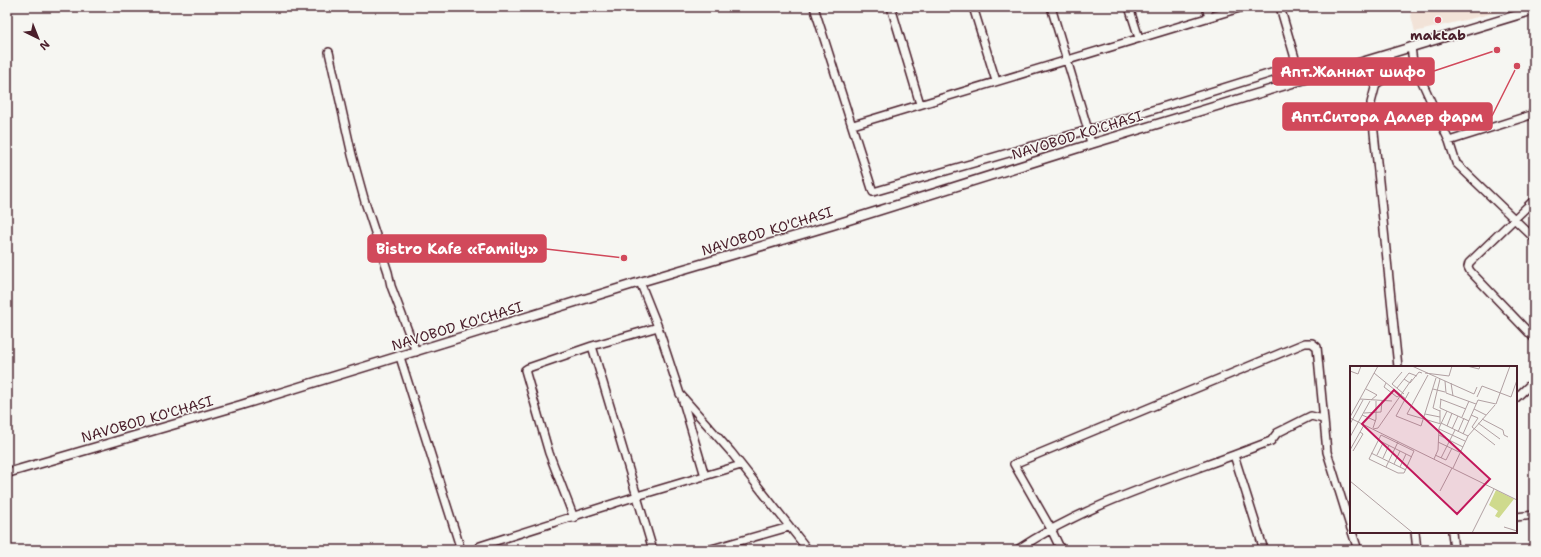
<svg xmlns="http://www.w3.org/2000/svg" width="1541" height="557" viewBox="0 0 1541 557" font-family="'Shantell Sans',sans-serif">
	<style>
		.built { fill: #f2e3d8 }
		.lines { fill: none; stroke-linecap: round; stroke-linejoin: round }
		.minor-casing { stroke: #4a1f2b; stroke-width: 10 }
		.tertiary-casing { stroke: #4a1f2b; stroke-width: 11 }
		.minor { stroke: #f6f6f2; stroke-width: 7 }
		.tertiary { stroke: #f6f6f2; stroke-width: 8 }
		.poi-dot { fill: #d1495b; stroke: #f6f6f2; stroke-width: 1.5 }
		.labels { text-anchor: middle; stroke-width: 3; stroke-linejoin: round; paint-order: stroke }
		.poi-label { font-size: 14px; font-weight: bold; fill: #4a1f2b; stroke: #f6f6f2 }
		.street-label { font-size: 14px; fill: #4a1f2b; stroke: #f6f6f2 }
		.inset-road { fill: none; stroke: #b1a0a2; stroke-width: 1 }
		.view { fill: #c2185b; fill-opacity: 0.15; stroke: #c2185b; stroke-width: 2 }
		.inset-edge { fill: none; stroke: #4a1f2b; stroke-width: 2 }
		.leader { fill: none; stroke: #d1495b; stroke-width: 1.5 }
		.callout-dot { fill: #d1495b; stroke: #f6f6f2; stroke-width: 1.5 }
		.callout { fill: #d1495b; stroke: #d1495b; stroke-width: 1.5 }
		.callout-label { font-size: 15px; text-anchor: middle; font-weight: bold; fill: #fff }
	</style>
	<rect width="100%" height="100%" fill="#f6f6f2"/>
	<filter id="ink" filterUnits="userSpaceOnUse"><feTurbulence type="fractalNoise" baseFrequency=".025" numOctaves="2"/><feDisplacementMap in="SourceGraphic" scale="8" xChannelSelector="R" yChannelSelector="G"/><feConvolveMatrix kernelMatrix="1 2 1 2 8 2 1 2 1" color-interpolation-filters="sRGB"/></filter>
	<g filter="url(#ink)">
		<path class="built" d="M 1409,7 L 1514,7 L 1515,8 L 1415,32 Z"/>
		<g class="lines">
			<g class="minor-casing">
				<path id="minor" d="M 814,7 L 873,192 L 1088,130 L 1297,65 L 1280,7
					M 891,7 L 920,104
					M 973,7 L 996,81
					M 1051,7 L 1088,130 L 1091,144
					M 1129,7 L 1139,38
					M 1206,7 L 1209,17
					M 329,52 L 352,155 L 365,202 L 388,272 L 391,286 L 416,352
					M 1413,62 L 1449,141 L 1456,163 L 1534,238
					M 853,125 L 1243,7
					M 1449,141 L 1534,114
					M 1534,200 L 1473,259 L 1469,263 L 1468,267 L 1470,271 L 1534,338
					M 640,282 L 658,327 L 680,394 L 731,452 L 808,550
					M 592,346 L 653,550
					M 400,357 L 461,550
					M 1398,367 L 1371,103 L 1376,84 L 1396,71 L 1413,62 L 1411,47
					M 682,398 L 705,476
					M 1516,398 L 1534,381
					M 1234,455 L 1271,441 L 1277,433 L 1311,416 L 1323,419
					M 1516,517 L 1534,515
					M 574,518 L 549,453 L 525,370 L 528,368 L 592,346 L 658,327
					M 1352,532 L 1358,550
					M 1415,532 L 1417,550
					M 1452,532 L 1454,550
					M 477,550 L 480,546 L 637,496 L 741,465
					M 708,550 L 789,527
					M 1017,550 C 1083,506 1160,482 1234,455 L 1264,550
					M 1061,550 L 1051,529 L 1014,464 L 1305,343 L 1312,343 L 1317,347 L 1327,452 L 1351,529"/>
			</g>
			<g class="tertiary-casing">
				<path id="tertiary" d="M 7,473 L 241,405 L 640,282 L 833,225 L 1091,144 L 1534,10"/>
			</g>
			<use href="#minor" class="minor"/>
			<use href="#tertiary" class="tertiary"/>
		</g>
	</g>
	<circle class="poi-dot" cx="1438" cy="20" r="4"/>
	<g class="labels">
		<g class="poi-label">
			<text x="1438" y="40">maktab</text>
		</g>
		<g class="street-label">
			<text transform="translate(1077 135) rotate(-17)" y="5">NAVOBOD KO'CHASI</text>
			<text transform="translate(767 231) rotate(-17)" y="5">NAVOBOD KO'CHASI</text>
			<text transform="translate(457 326) rotate(-17)" y="5">NAVOBOD KO'CHASI</text>
			<text transform="translate(147 419) rotate(-16)" y="5">NAVOBOD KO'CHASI</text>
		</g>
	</g>
	<g transform="translate(1350 366)">
		<rect width="167" height="167" fill="#f6f6f2"/>
		<path d="M 146,124 L 164,133 L 149,152 L 145,150 L 148,145 L 139,139 Z" fill="#cfda8d"/>
		<path class="inset-road" d="M 62,0 L 95,15 L 96,27 L 126,38M 117,0 L 129,3 L 130,0M 0,5 L 8,8 L 11,0M 52,6 L 42,18 L 54,28M 24,7 L 56,33M 75,7 L 99,10 L 102,0M 78,9 L 57,48 L 91,58M 54,13 L 60,17 L 69,6 L 72,7M 90,13 L 83,42 L 90,45M 95,15 L 124,28 L 127,21M 36,17 L 34,21 L 47,31 L 50,29M 101,17 L 103,30M 47,22 L 59,7 L 67,10M 16,23 L 27,29 L 21,34M 83,23 L 95,26M 59,26 L 46,50 L 71,60 L 86,12M 127,31 L 132,20 L 161,31 L 167,14M 10,33 L 42,35M 90,33 L 116,43M 91,33 L 90,42 L 119,55M 124,43 L 136,49M 14,47 L 31,46 L 32,35M 75,48 L 90,51M 12,49 L 26,55M 121,49 L 128,52 L 122,61 L 145,79M 0,51 L 28,0M 112,51 L 119,35M 0,52 L 167,134M 132,53 L 153,64 L 154,69 L 158,71M 90,57 L 90,44M 91,57 L 118,70M 128,57 L 150,73M 0,58 L 13,34M 97,60 L 102,47M 23,62 L 26,53 L 26,35M 23,63 L 28,62 L 62,13M 89,63 L 115,75M 102,63 L 108,50M 108,66 L 114,52M 113,68 L 128,34 L 146,38 L 160,0M 31,69 L 64,85 L 54,107 L 48,107 L 19,93 ZM 89,69 L 113,81M 0,71 L 20,35M 28,74 L 62,91M 88,76 L 109,86 L 111,84M 0,84 L 14,59M 3,85 L 13,68 L 10,66M 21,87 L 56,104M 27,89 L 33,77M 85,89 L 96,94 L 102,82M 33,92 L 39,79M 91,92 L 105,64M 84,93 L 88,84 L 89,62 L 97,45M 44,98 L 50,85M 36,101 L 48,76M 50,101 L 56,88M 103,102 L 118,70 L 145,39M 0,115 L 63,167M 90,125 L 102,102M 154,161 L 167,165M 122,167 L 144,123"/>
		<path class="view" d="M 44,24 L 140,113 L 107,148 L 12,58 Z"/>
		<rect width="167" height="167" class="inset-edge"/>
	</g>
	<path class="leader" d="M1497 50L1434 71M1517 66L1492 116M624 258L546 249"/>
	<g class="callout-dot">
		<circle cx="1497" cy="50" r="4"/>
		<circle cx="1517" cy="66" r="4"/>
		<circle cx="624" cy="258" r="4"/>
	</g>
	<g class="callout">
		<rect x="1273" y="58" width="161" height="27" rx="4"/>
		<rect x="1283" y="103" width="209" height="27" rx="4"/>
		<rect x="368" y="235" width="178" height="27" rx="4"/>
	</g>
	<g class="callout-label">
		<text x="1353" y="77">Апт.Жаннат шифо</text>
		<text x="1387" y="122">Апт.Ситора Далер фарм</text>
		<text x="457" y="254">Bistro Kafe «Family»</text>
	</g>
	<rect width="1541" height="557" fill="none" stroke="#f6f6f2" stroke-width="24"/>
	<rect x="12" y="12" width="1517" height="533" fill="none" stroke="#4a1f2b" stroke-width="1.5" filter="url(#ink)"/>
	<g transform="translate(38 38) rotate(137)" stroke="#f6f6f2" stroke-width="3" paint-order="stroke">
	<path d="M0-3L7 15L0 10L-7 15Z" fill="#4a1f2b"/>
	<text y="-6" font-size="11" font-weight="bold" text-anchor="middle" fill="#4a1f2b">N</text>
	</g>
</svg>
